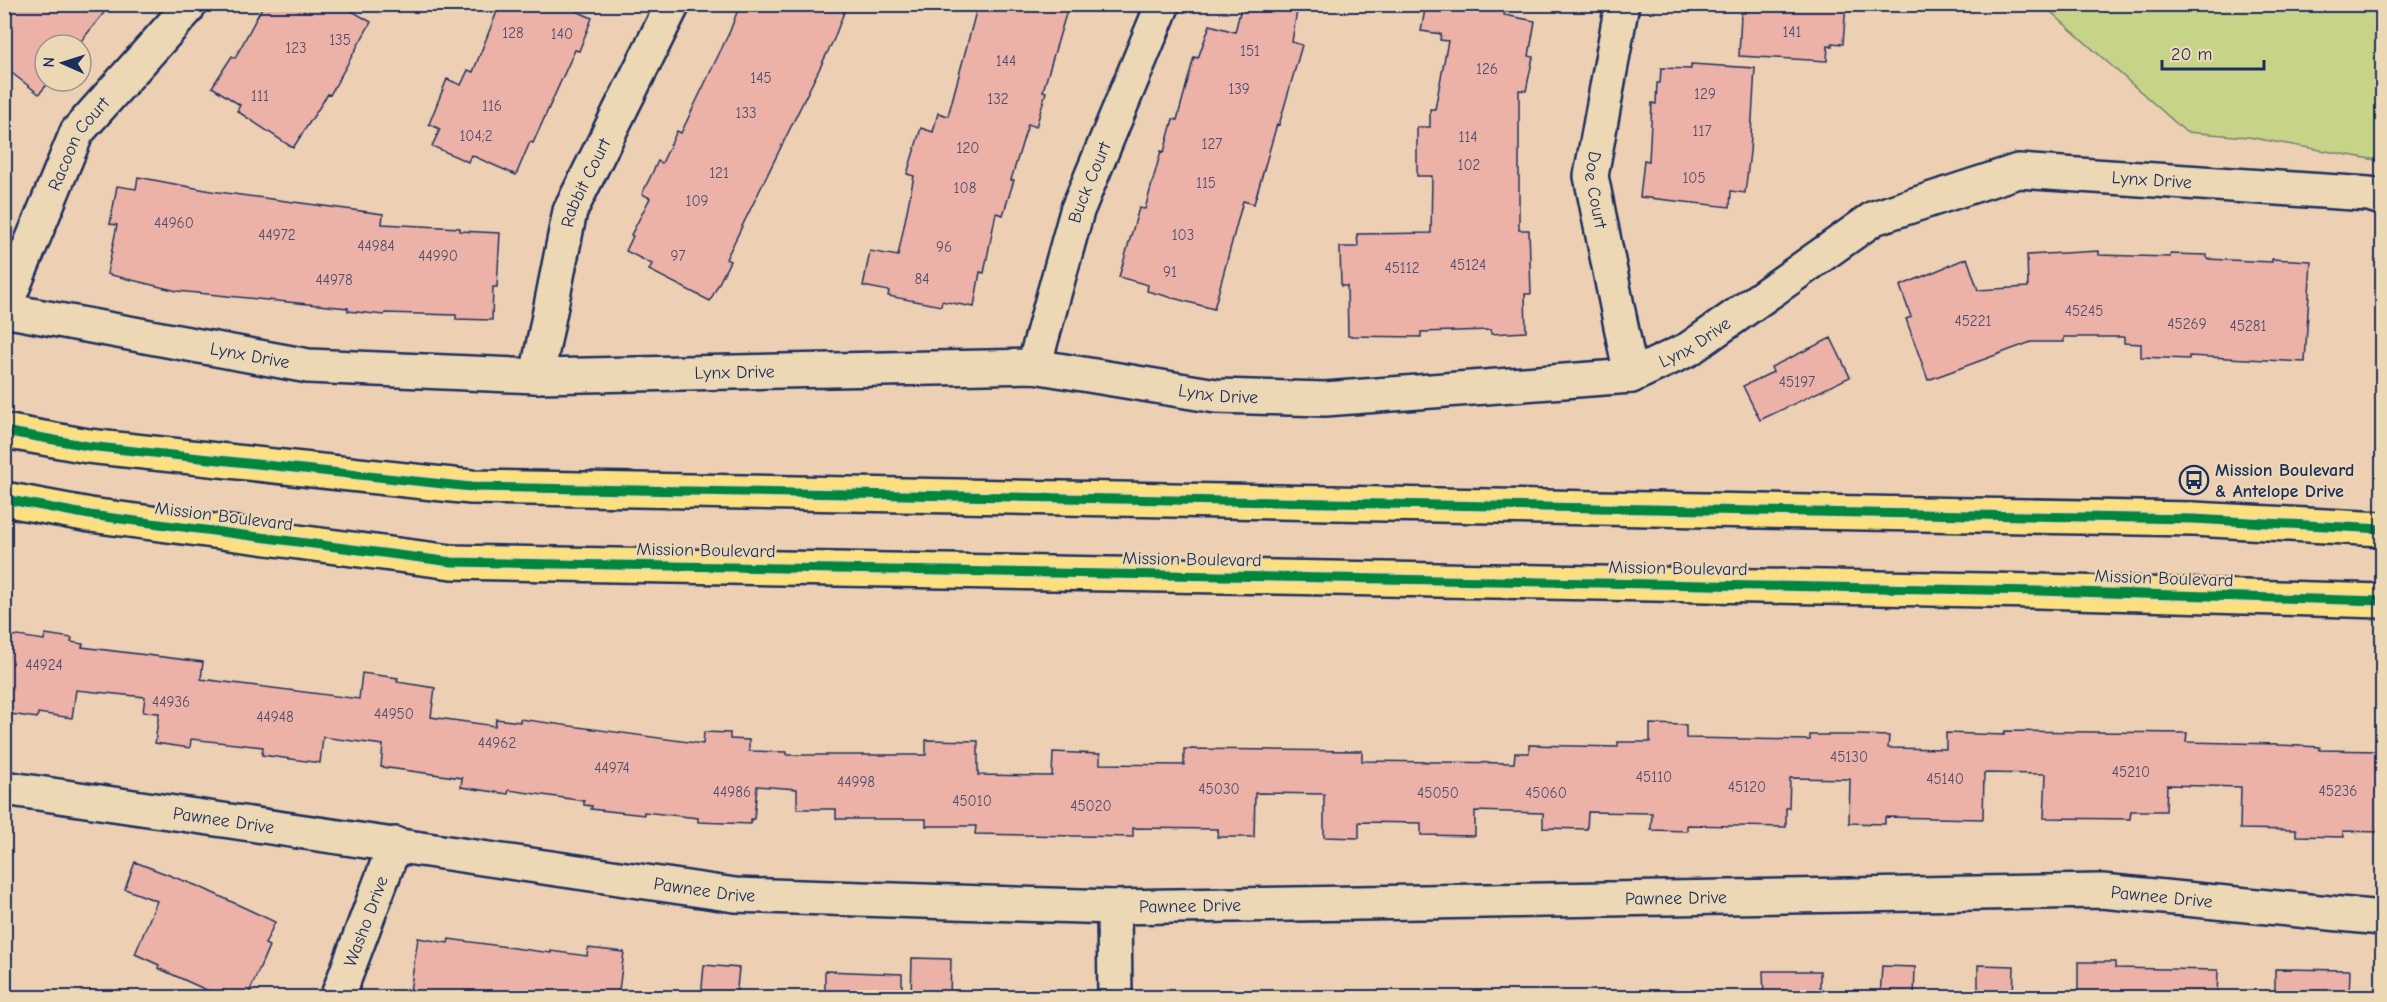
<svg xmlns="http://www.w3.org/2000/svg" width="2387" height="1002" viewBox="0 0 2387 1002" font-family="'Comic Neue',sans-serif">
	<style>
		.green { fill: #c7d387; stroke: #718172; stroke-width: 1.5 }
		.building { fill: #ecb2a7; stroke: #1b2f5e; stroke-width: 1.5 }
		.lines { fill: none; stroke-linecap: round; stroke-linejoin: round }
		.minor-casing { stroke: #1b2f5e; stroke-width: 38 }
		.major-casing { stroke: #1b2f5e; stroke-width: 38 }
		.minor { stroke: #edd8b6; stroke-width: 33 }
		.major { stroke: #fce080; stroke-width: 33 }
		.cycleway-casing { stroke: #edd8b6; stroke-width: 13 }
		.cycleway { stroke: #00873e; stroke-width: 9 }
		.labels { text-anchor: middle; stroke-width: 4.5; stroke-linejoin: round; paint-order: stroke }
		.number-label { font-size: 15px; fill: #4f5070 }
		.street-label { font-size: 18px; fill: #1b2f5e; stroke: #edd8b6 }
		.poi-label { font-size: 18px; font-weight: bold; fill: #1b2f5e; stroke: #edd8b6; text-anchor: start }
	</style>
	<rect width="100%" height="100%" fill="#edd0b3"/>
	<filter id="ink" filterUnits="userSpaceOnUse"><feTurbulence type="fractalNoise" baseFrequency=".0167" numOctaves="2"/><feDisplacementMap in="SourceGraphic" scale="12" xChannelSelector="R" yChannelSelector="G"/><feConvolveMatrix kernelMatrix="1 2 1 2 8 2 1 2 1" color-interpolation-filters="sRGB"/></filter>
	<g filter="url(#ink)">
		<path class="green" d="M 2043,5 L 2382,5 L 2382,161 L 2248,137 L 2186,132 Z"/>
		<path class="building" d="M 4,4 L 111,4 L 78,45 L 45,45 L 45,81 L 50,81 L 39,94 L 4,67 Z
			M 264,4 L 340,4 L 371,22 L 330,95 L 328,94 L 293,148 L 237,111 L 240,105 L 212,87 L 232,56 L 235,58 Z
			M 500,4 L 561,4 L 592,18 L 579,51 L 575,50 L 533,143 L 530,142 L 516,175 L 471,155 L 468,162 L 432,146 L 440,129 L 429,124 L 447,79 L 461,85 L 468,70 L 473,72 Z
			M 740,4 L 847,4 L 834,39 L 726,259 L 730,261 L 710,301 L 649,270 L 652,264 L 626,251 L 633,236 L 631,235 L 650,198 L 642,194 L 658,161 L 662,163 L 677,131 L 681,133 L 730,31 Z
			M 978,4 L 1069,4 L 1043,91 L 1046,92 L 1036,127 L 1028,124 L 1011,180 L 1014,180 L 1003,215 L 996,213 L 984,273 L 980,272 L 974,307 L 942,301 L 941,306 L 888,296 L 889,291 L 863,286 L 870,251 L 898,256 L 914,176 L 907,174 L 921,128 L 933,132 L 938,113 L 948,116 Z
			M 1242,4 L 1298,4 L 1292,42 L 1302,45 L 1279,125 L 1277,124 L 1254,204 L 1243,201 L 1214,309 L 1147,291 L 1148,285 L 1119,277 L 1139,208 L 1145,209 L 1161,151 L 1164,152 L 1173,119 L 1177,120 L 1194,57 L 1198,58 L 1210,25 L 1235,32 Z
			M 1426,4 L 1472,4 L 1504,10 L 1504,15 L 1535,21 L 1529,56 L 1533,57 L 1526,91 L 1519,90 L 1519,230 L 1529,230 L 1531,294 L 1525,294 L 1526,332 L 1491,334 L 1491,330 L 1421,332 L 1421,337 L 1348,336 L 1347,286 L 1341,286 L 1340,247 L 1358,247 L 1357,234 L 1431,233 L 1432,176 L 1417,176 L 1417,127 L 1430,127 L 1430,109 L 1435,109 L 1448,41 L 1440,40 L 1441,34 L 1421,31 Z
			M 1745,4 L 1846,4 L 1843,44 L 1832,43 L 1832,47 L 1828,46 L 1827,61 L 1739,56 L 1741,13 L 1745,13 Z
			M 1691,64 L 1755,68 L 1750,152 L 1745,193 L 1731,191 L 1730,207 L 1640,197 L 1644,160 L 1649,161 L 1652,103 L 1656,104 L 1657,83 L 1660,83 L 1661,68 L 1691,69 Z
			M 138,177 L 211,191 L 383,214 L 382,224 L 460,228 L 460,231 L 500,233 L 497,287 L 493,287 L 492,320 L 456,319 L 456,315 L 385,313 L 384,315 L 348,311 L 348,308 L 177,291 L 107,274 L 117,225 L 110,224 L 117,186 L 136,189 Z
			M 2099,251 L 2099,255 L 2170,257 L 2170,254 L 2207,255 L 2207,259 L 2272,262 L 2272,259 L 2311,261 L 2305,362 L 2189,356 L 2189,359 L 2141,357 L 2141,344 L 2124,343 L 2124,337 L 2064,337 L 2064,342 L 2031,342 L 1928,380 L 1906,319 L 1911,317 L 1900,286 L 1967,258 L 1978,290 L 2028,287 L 2027,255 Z
			M 1831,338 L 1850,377 L 1760,420 L 1743,386 L 1773,372 L 1771,367 Z
			M 45,634 L 72,638 L 71,642 L 83,644 L 82,647 L 203,662 L 201,679 L 359,699 L 362,673 L 398,678 L 397,682 L 435,688 L 431,717 L 495,726 L 496,719 L 520,722 L 520,719 L 703,744 L 704,732 L 730,733 L 730,739 L 749,740 L 749,751 L 787,752 L 787,755 L 926,755 L 926,740 L 978,741 L 978,775 L 1052,776 L 1053,752 L 1100,754 L 1100,764 L 1184,765 L 1184,749 L 1362,751 L 1362,761 L 1514,763 L 1515,753 L 1529,753 L 1529,745 L 1618,747 L 1618,742 L 1650,742 L 1650,724 L 1686,725 L 1686,738 L 1810,740 L 1810,735 L 1858,735 L 1889,736 L 1888,748 L 1946,749 L 1946,733 L 2004,735 L 2005,731 L 2187,733 L 2186,742 L 2278,744 L 2278,745 L 2320,747 L 2320,750 L 2380,751 L 2379,832 L 2343,831 L 2344,837 L 2296,836 L 2296,830 L 2240,829 L 2241,787 L 2167,785 L 2166,811 L 2131,811 L 2130,819 L 2044,818 L 2046,774 L 1984,773 L 1983,819 L 1885,817 L 1885,824 L 1849,823 L 1850,779 L 1790,778 L 1789,808 L 1786,808 L 1786,827 L 1687,825 L 1687,831 L 1651,830 L 1652,813 L 1588,812 L 1587,829 L 1543,828 L 1543,813 L 1475,811 L 1475,836 L 1421,835 L 1421,823 L 1359,822 L 1359,838 L 1324,837 L 1324,794 L 1255,793 L 1254,837 L 1217,837 L 1218,829 L 1133,828 L 1133,837 L 975,834 L 976,826 L 926,826 L 926,819 L 836,819 L 836,809 L 797,809 L 797,789 L 757,786 L 754,819 L 751,819 L 751,824 L 698,822 L 698,818 L 644,812 L 644,815 L 591,809 L 592,806 L 584,805 L 584,801 L 509,790 L 508,794 L 461,787 L 462,778 L 381,767 L 383,745 L 323,737 L 320,763 L 262,755 L 263,747 L 191,739 L 190,748 L 155,743 L 159,713 L 143,712 L 145,697 L 76,690 L 72,718 L 38,713 L 37,718 L 4,713 L 4,685 L 11,635 L 44,640 Z
			M 135,862 L 200,887 L 275,922 L 265,944 L 269,946 L 247,998 L 224,998 L 158,968 L 159,965 L 135,954 L 157,901 L 125,889 Z
			M 418,938 L 448,943 L 449,939 L 551,953 L 551,951 L 587,956 L 588,948 L 624,952 L 618,998 L 409,998 Z
			M 912,958 L 951,959 L 950,998 L 911,998 Z
			M 2078,962 L 2115,962 L 2115,968 L 2218,970 L 2217,998 L 2078,998 Z
			M 704,965 L 739,968 L 736,998 L 701,998 Z
			M 1978,965 L 2014,966 L 2013,998 L 1978,998 Z
			M 1882,966 L 1915,967 L 1914,998 L 1880,998 Z
			M 2275,969 L 2350,970 L 2349,998 L 2275,998 Z
			M 825,971 L 902,974 L 902,998 L 825,998 Z
			M 1763,971 L 1820,971 L 1820,998 L 1764,998 Z"/>
		<g class="lines">
			<g class="minor-casing">
				<g id="minor">
					<path id="s1" d="M 1622,4 L 1591,176 L 1631,376"/>
					<path id="s2" d="M 4,309 L 77,132 L 187,9 L 189,4"/>
					<path id="s3" d="M 4,310 L 308,366 L 537,376 L 1034,366 L 1216,396 L 1325,399 L 1631,376 L 1689,349 L 1874,218 L 2018,171 L 2369,194 L 2382,198"/>
					<path id="s4" d="M 1034,366 L 1077,211 L 1163,4"/>
					<path id="s5" d="M 537,376 L 570,211 L 673,4"/>
					<path id="s6" d="M 4,788 L 735,895 L 1114,907 L 2102,891 L 2382,918"/>
					<path d="M 1114,907 L 1115,998"/>
					<path id="s7" d="M 337,998 L 395,844"/>
				</g>
			</g>
			<g class="major-casing">
				<path id="major" d="M 4,431 L 88,446 L 471,487 L 2193,519 L 2382,529
					M 4,499 L 90,515 L 452,562 L 2038,591 L 2382,601"/>
			</g>
			<use href="#minor" class="minor"/>
			<use href="#major" class="major"/>
			<g class="cycleway-casing">
				<path id="cycleway" d="M 4,431 L 88,446 L 471,487 L 2193,519 L 2382,529
					M 4,499 L 90,515 L 452,562 L 2038,591 L 2382,601"/>
			</g>
			<use href="#cycleway" class="cycleway"/>
		</g>
	</g>
	<defs>
		<g id="bus-ring" transform="scale(1.5)"><circle r="9.5" fill="#edd8b6" stroke="#1b2f5e" stroke-width="1.5"/><path d="M-5-6H5V4H4V6H2V4H-2V6H-4V4H-5ZM-3.5-4V0h7V-4ZM-3.5 1.2v1.5H-2V1.2ZM2 1.2v1.5H3.5V1.2Z" fill="#1b2f5e"/></g>
	</defs>
	<g fill-rule="evenodd">
		<use href="#bus-ring" x="2194" y="480"/>
	</g>
	<g class="labels">
		<g class="number-label">
			<text x="1792" y="37">141</text>
			<text x="513" y="38">128</text>
			<text x="562" y="39">140</text>
			<text x="340" y="45">135</text>
			<text x="296" y="53">123</text>
			<text x="1250" y="56">151</text>
			<text x="1006" y="66">144</text>
			<text x="1487" y="74">126</text>
			<text x="761" y="83">145</text>
			<text x="1239" y="94">139</text>
			<text x="1705" y="99">129</text>
			<text x="260" y="101">111</text>
			<text x="998" y="104">132</text>
			<text x="492" y="111">116</text>
			<text x="746" y="118">133</text>
			<text x="1702" y="136">117</text>
			<text x="476" y="141">104;2</text>
			<text x="1468" y="142">114</text>
			<text x="1212" y="149">127</text>
			<text x="968" y="153">120</text>
			<text x="1469" y="170">102</text>
			<text x="719" y="178">121</text>
			<text x="1694" y="183">105</text>
			<text x="1206" y="188">115</text>
			<text x="965" y="193">108</text>
			<text x="697" y="206">109</text>
			<text x="174" y="228">44960</text>
			<text x="277" y="240">44972</text>
			<text x="1183" y="240">103</text>
			<text x="376" y="251">44984</text>
			<text x="944" y="252">96</text>
			<text x="438" y="261">44990</text>
			<text x="678" y="261">97</text>
			<text x="1468" y="270">45124</text>
			<text x="1402" y="273">45112</text>
			<text x="1170" y="277">91</text>
			<text x="922" y="284">84</text>
			<text x="334" y="285">44978</text>
			<text x="2084" y="316">45245</text>
			<text x="1973" y="326">45221</text>
			<text x="2187" y="329">45269</text>
			<text x="2248" y="331">45281</text>
			<text x="1797" y="387">45197</text>
			<text x="44" y="670">44924</text>
			<text x="171" y="707">44936</text>
			<text x="394" y="719">44950</text>
			<text x="275" y="722">44948</text>
			<text x="497" y="748">44962</text>
			<text x="1849" y="762">45130</text>
			<text x="612" y="773">44974</text>
			<text x="2131" y="777">45210</text>
			<text x="1654" y="782">45110</text>
			<text x="1945" y="784">45140</text>
			<text x="856" y="787">44998</text>
			<text x="1747" y="792">45120</text>
			<text x="1219" y="794">45030</text>
			<text x="2338" y="796">45236</text>
			<text x="732" y="797">44986</text>
			<text x="1438" y="798">45050</text>
			<text x="1546" y="798">45060</text>
			<text x="972" y="806">45010</text>
			<text x="1091" y="811">45020</text>
		</g>
		<g class="street-label">
			<text dy="6" stroke="none"><textPath href="#s2" startOffset="182">Racoon Court</textPath></text>
			<text dy="6" stroke="none"><textPath href="#s3" startOffset="2212">Lynx Drive</textPath></text>
			<text dy="6" stroke="none"><textPath href="#s4" startOffset="192">Buck Court</textPath></text>
			<text dy="6" stroke="none"><textPath href="#s5" startOffset="200">Rabbit Court</textPath></text>
			<text dy="6" stroke="none"><textPath href="#s1" startOffset="189">Doe Court</textPath></text>
			<text dy="6" stroke="none"><textPath href="#s3" startOffset="1708">Lynx Drive</textPath></text>
			<text dy="6" stroke="none"><textPath href="#s3" startOffset="250">Lynx Drive</textPath></text>
			<text dy="6" stroke="none"><textPath href="#s3" startOffset="736">Lynx Drive</textPath></text>
			<text dy="6" stroke="none"><textPath href="#s3" startOffset="1222">Lynx Drive</textPath></text>
			<text transform="translate(224 516) rotate(7)" y="6">Mission Boulevard</text>
			<text transform="translate(706 550) rotate(1)" y="6">Mission Boulevard</text>
			<text transform="translate(1192 559) rotate(1)" y="6">Mission Boulevard</text>
			<text transform="translate(1678 568) rotate(1)" y="6">Mission Boulevard</text>
			<text transform="translate(2164 578) rotate(2)" y="6">Mission Boulevard</text>
			<text dy="6" stroke="none"><textPath href="#s6" startOffset="222">Pawnee Drive</textPath></text>
			<text dy="6" stroke="none"><textPath href="#s6" startOffset="708">Pawnee Drive</textPath></text>
			<text dy="6" stroke="none"><textPath href="#s6" startOffset="2166">Pawnee Drive</textPath></text>
			<text dy="6" stroke="none"><textPath href="#s6" startOffset="1680">Pawnee Drive</textPath></text>
			<text dy="6" stroke="none"><textPath href="#s6" startOffset="1194">Pawnee Drive</textPath></text>
			<text dy="6" stroke="none"><textPath href="#s7" startOffset="82">Washo Drive</textPath></text>
		</g>
		<g class="poi-label">
			<text x="2215" y="476">Mission Boulevard<tspan x="2215" dy="21">&amp; Antelope Drive</tspan></text>
		</g>
	</g>
	<rect width="2387" height="1002" fill="none" stroke="#edd8b6" stroke-width="24"/>
	<rect x="12" y="12" width="2363" height="978" fill="none" stroke="#1b2f5e" stroke-width="2" filter="url(#ink)"/>
	<g transform="translate(63 63) rotate(273)"><circle r="28" fill="#edd8b6" stroke="#999493" stroke-width="1.5"/>
	<path d="M0-4.5L10 22L0 15L-10 22Z" fill="#1b2f5e"/>
	<text y="-9" font-size="16" font-weight="bold" text-anchor="middle" fill="#1b2f5e">N</text>
	</g>
	<path d="M2162 60v9h102v-9" fill="none" stroke="#1b2f5e" stroke-width="3"/>
	<text x="2171" y="60" font-size="18" fill="#1b2f5e" stroke="#edd8b6" stroke-width="4.5" paint-order="stroke">20 m</text>
</svg>
